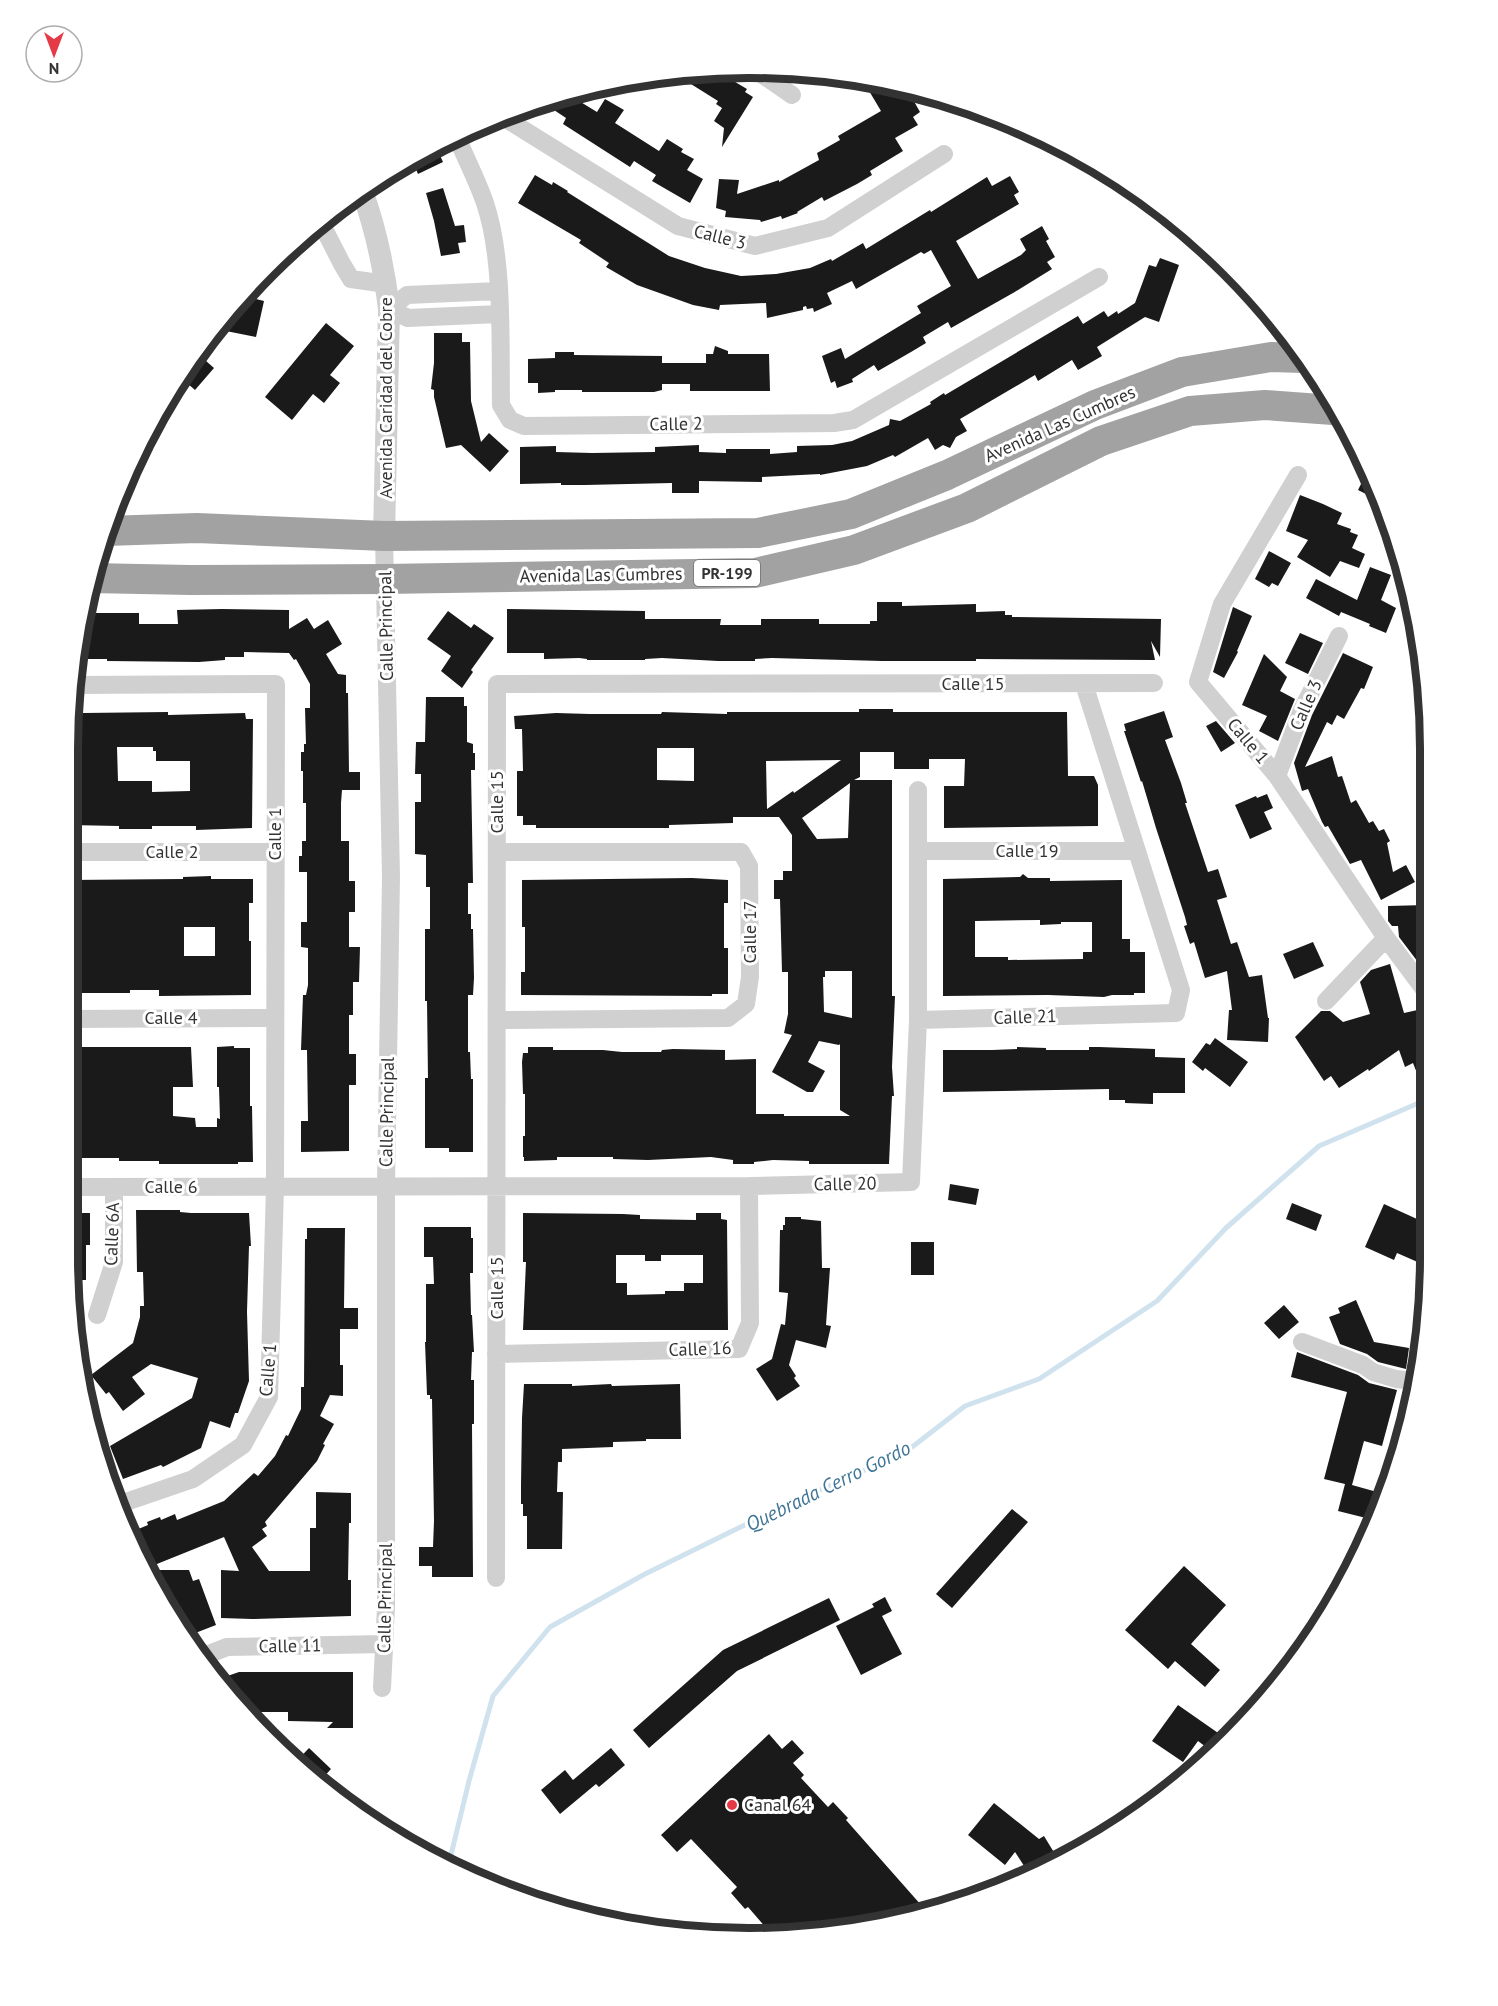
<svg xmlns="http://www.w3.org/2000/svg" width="1498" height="2006" viewBox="0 0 1498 2006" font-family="'PT Sans',sans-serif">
	<rect width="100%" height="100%" fill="#fff"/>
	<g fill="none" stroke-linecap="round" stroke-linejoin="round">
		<path stroke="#cfe2ee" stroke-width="5" d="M442,1865L450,1859L469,1781L493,1696L550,1627L645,1574L767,1514L907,1451L965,1406L1039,1379L1157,1301L1226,1228L1319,1146L1428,1099"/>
	</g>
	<path fill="#1a1a1a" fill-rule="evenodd" d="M705,69L729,70L725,76L747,89L745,92L753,97L722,147L724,128L714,121L722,108L716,104L718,101L675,74Z
		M862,79L907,89L920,112L913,117L918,125L895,138L903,151L870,171L872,175L857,184L824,201L822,197L797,212L798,213L782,219L781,216L761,222L760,220L725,217L726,211L716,208L719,179L739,180L737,194L779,180V182L819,160L817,153L840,140L838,136L881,111Z
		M566,93L597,112L605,99L624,110L615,123L659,151L667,139L683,149L681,152L694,159L687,170L703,179L690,203L652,181L656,175L634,161L630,167L563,124L566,118L542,102Z
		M436,147L443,162L418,174L412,160Z
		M535,175L552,185L553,182L568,191L567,192L669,256L705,268L741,276L776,274L810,268L831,259L832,261L863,243L866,249L930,210L931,212L987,177L992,186L1010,176L1019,192L1014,195L1019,204L956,241L978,279L1021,255L1026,250L1020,239L1042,226L1049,239L1046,241L1055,257L1047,262L1052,269L1013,293L951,328L948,322L923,337L926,343L911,352L878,371L874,365L852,379L853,382L837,388L835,381L831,383L822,356L841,348L845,359L921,313L917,306L951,286L931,250L924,254L921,252L856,289L852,281L827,293L832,304L814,312L813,308L807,309L806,306L803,307V310L767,318L766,303L720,305L719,310L693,305L637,285L606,267L609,263L579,243L581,240L518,203Z
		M443,188L455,226L464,225L466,242L458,243L460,253L441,256L434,221L426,193Z
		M1160,258L1179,265L1159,322L1145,317L1097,347L1102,356L1078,370L1072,360L1038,381L1035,375L960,419L967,431L956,437L950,448L943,445L935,450L928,438L895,457L893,455L867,466L820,475V474L762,477V482L699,481V493H672V483L585,485H561V483L520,484V447L556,446V452L592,453L655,452V447L699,445V452L726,453V449H770V454L797,452V446L832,445L852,441L889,425L890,419L900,421L931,404L930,402L944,393L945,395L1078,316L1083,324L1104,311L1108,317L1117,311L1118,314L1135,303L1149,265L1156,267Z
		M243,296L264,301L256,337L216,329Z
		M326,323L354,346L330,375L340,383L324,403L313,394L292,420L265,397Z
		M434,333H462V342H470L471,401L481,442L489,433L509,451L490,472L461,445L446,448L434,397V390L431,389L434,363Z
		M715,346L728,351V354H769L770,391H690V384H662V390L654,392H582V390H555V392L538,393V383H528V359L555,358V352H574V355L662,356V363H706V354H713Z
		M197,353L214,368L195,390L180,377L186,371L183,369Z
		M1368,470L1379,489L1382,502L1358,490Z
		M1300,495L1323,504L1342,513L1337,524L1351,529L1350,532L1358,535L1352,548L1365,554L1359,568L1340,561L1330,577L1297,557L1308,540L1286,531Z
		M1269,551L1291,563L1278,586L1272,583L1269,587L1255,579Z
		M1370,567L1391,575L1381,600L1396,608L1386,633L1369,626L1370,624L1341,612L1339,616L1306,598L1316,579L1357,600Z
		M877,602H902V606L976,604V612L1005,611V615H1012V617L1161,619L1160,657L1151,641L1155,660L976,659V661H882L772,658L755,659V661H718L662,658L645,659V660H587V659L579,658L544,659V653H507V609L645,611V619H721L720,625H761V619H819V624H870V621H877Z
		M1233,607L1252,616L1237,651L1238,652L1224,678L1213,672Z
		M222,609L289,610V629L307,618L314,629L328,620L342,644L326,654L338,674L346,675V693H348L349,772H360V790H342L341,803V841H349V881H355V912H349V947H360L359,982H353V1015H349V1054H356V1085H349V1151L301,1152V1121H308L307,1050H301L303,995H306L308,985V948L301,947V922H307V872H299V856H302V841H306V803H303V771H301V752H304V744H306L305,708H310V684L296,659L294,660L289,653L244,652V657H225V660L199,662L107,661V659H76L82,624H92V613H139V624H178L177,610Z
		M448,611L471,628L474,624L494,638L471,670L473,672L462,688L441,671L451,656L427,639Z
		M1300,633L1323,643L1308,674L1285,663Z
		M1343,653L1373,667L1364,689L1361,688L1344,719L1337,715L1332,725L1327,722L1305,767L1332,756L1338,777L1342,776L1351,803L1356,800L1369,823L1373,821L1379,831L1384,829L1390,841L1387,843L1393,872L1406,865L1415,882L1381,900L1361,860L1350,864L1328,826L1325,827L1322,822L1308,789L1302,791L1294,763L1312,715Z
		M1264,654L1287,677L1280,691L1295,699L1278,741L1259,731L1267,716L1242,705Z
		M426,697H464V706H467V742L473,744V753H475V770H471L473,883H468V914H471V929H473L474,978L473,995H468V1052H470L471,1079H473V1152H449V1148H425V1078H428L427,1001H425V929H430V887H426V855L415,854V802H421V774H415L416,742H425Z
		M859,709H893V712H1067L1068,776H1094L1098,785V826L944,828V786H964L965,759H929V769H894V752H860V777L854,780H892V996H895L892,1067L894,1096H892L889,1164H809V1161L773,1160L754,1162V1164H733V1160L711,1157L648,1160L613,1159V1157H557V1160L524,1161V1157H523V1136H525V1094H523L522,1062L523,1053H528V1047H553V1050H603L622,1052H661L662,1050L673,1049L725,1050V1060L756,1059V1114H784V1116H850L840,1110V1044L839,1045L819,1041L808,1062L825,1071L813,1092H807L772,1072L792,1035L784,1033L788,1014V972H782L780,899H774V880H783V871H792V835L779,817H733V823L669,825V828H536V825H523V816H517V771H523L522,729H515L514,716L556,713L590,714H661L662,712L727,714V712H859ZM657,748H694V781L657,780ZM841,760L794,793L793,791L767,809L766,761ZM850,783L848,838L817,839L802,818ZM825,971H852V1018L824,1012L823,977H825Z
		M1164,711L1173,737L1165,740L1181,783L1187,803H1185L1208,872L1218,869L1227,897L1217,900L1231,944L1237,942L1249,977L1262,975L1268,1018H1269L1268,1042L1227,1040L1229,1010H1232L1227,971L1205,978L1194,942L1190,944L1184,926L1187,925L1185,917L1156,828L1142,781L1141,782L1124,731H1126L1124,724Z
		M69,712H83V713L168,712V715L245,713L246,719H253L252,828L196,830V826H152V829H119V826L69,825ZM117,747H153V751H156V761H190V791L152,792V781H118Z
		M1216,721L1235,743L1221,752L1206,726Z
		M1267,794L1273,808L1264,812L1272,829L1250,839L1235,805L1256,796L1257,798Z
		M1023,874L1028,878H1050V881L1122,880V939H1130V952H1145V993H1134V995H1112L1104,997L1048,995L943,996V879L1020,877ZM1040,920V925L1061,924V922H1092V952H1083V959L1008,960V957H975V921Z
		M211,876V879H253V903H249V941H251V995L159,996V990H130V993H68V880L183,879V877ZM184,927H215V956H184Z
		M692,878L728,880V903H724V948H728V994H712V996L521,995V972H525V927H522V880Z
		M1426,905L1427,960V974L1399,937L1398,926H1392L1388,921V906Z
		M1313,942L1324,966L1294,979L1283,954Z
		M1390,964L1404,1013L1422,1009L1427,1028L1428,1096H1426L1413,1063L1405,1067L1399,1050L1369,1071L1368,1069L1339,1088L1331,1076L1324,1081L1295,1037L1321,1011H1330L1343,1022L1370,1014L1360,982L1371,970Z
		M1215,1038L1248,1062L1230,1087L1205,1068L1203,1071L1192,1062L1206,1043L1210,1045Z
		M234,1046V1048H250V1106H252L253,1162H238V1164H159V1161H119V1158H68V1123H74V1095H68V1051H70V1047H191L193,1087H173V1116L195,1118L196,1127H217V1118L220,1119L219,1087H217V1047Z
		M1017,1047L1046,1048V1050H1089V1047H1099L1155,1049V1057L1185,1058V1093H1153V1104L1125,1103V1100H1109V1089L943,1092V1050H992L1017,1049Z
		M950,1184L979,1189L976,1205L948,1200Z
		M1292,1203L1322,1215L1316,1231L1286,1219Z
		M1384,1204L1428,1224L1429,1267L1397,1253L1394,1260L1365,1247Z
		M136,1210H180V1212L191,1213H249L251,1246H249L247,1312L249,1381L238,1413H235L230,1428L210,1421L201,1448L163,1467L161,1465L123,1479L110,1446L192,1398L198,1378L151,1364L132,1377L145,1394L123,1411L109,1392L106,1394L91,1375L133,1343L140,1317V1306H144L143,1272H137Z
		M68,1213H90V1245H86V1280H71L68,1257Z
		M523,1213L623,1214L640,1215V1219L696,1220V1213H721V1219L727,1220L728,1330H523L526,1262H523ZM616,1255H645V1261H661V1255H703V1283H684V1291H665V1294L627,1295V1283H616Z
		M785,1217H801V1219L821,1221L822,1268H830L826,1325L831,1326L826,1348L796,1340L789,1365L796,1376L794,1378L800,1386L777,1401L756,1369L772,1359L781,1324L785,1325L788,1293L779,1292L780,1230H783V1225H785Z
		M424,1227H471V1238H473V1273H470L471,1315H472L474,1352H472L471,1380H474V1424H472L473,1577H432V1566H419V1547H433L434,1521L432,1399H430V1395H427L425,1342H426V1284H434L433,1257H424Z
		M307,1228H345L344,1308H358V1329H340V1365H343V1396L330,1395L320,1416L334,1424L323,1444L325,1445L317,1461L265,1522L267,1526L262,1529L267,1536L252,1547L269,1571H310V1528H316V1492L351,1493V1523H349L348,1580H351V1616L252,1619L221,1618V1570L239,1571L224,1537L147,1568L131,1532L148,1525L147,1522L160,1517L161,1520L175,1514L177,1520L224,1501L254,1473L258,1476L275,1456L286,1435L288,1436L301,1409V1387H304L305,1239H307Z
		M911,1242H934V1275H911Z
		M1356,1300L1374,1342L1409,1348L1406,1369L1378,1362L1367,1354L1340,1344L1329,1317L1340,1313L1338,1308Z
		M1284,1305L1299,1322L1279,1339L1264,1323Z
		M1297,1352L1358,1375L1369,1383L1397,1390L1382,1446L1364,1441L1352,1485L1377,1492L1370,1519L1338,1511L1345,1484L1324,1479L1347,1392L1291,1377Z
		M524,1384H572V1386L611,1384L612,1386L680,1384L681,1439H646V1441L613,1442V1447L562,1449V1462H558L557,1492H563L562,1549H527V1516H523V1504H521V1485L522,1418Z
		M1012,1509L1028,1522L952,1608L936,1594Z
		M1184,1566L1226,1605L1191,1644L1220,1670L1205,1687L1175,1661L1168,1669L1125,1630Z
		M147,1570H189L193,1581L199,1579L216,1625L185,1637L159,1598Z
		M885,1597L892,1611L882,1616L902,1654L861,1675L836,1626L874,1607L872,1604Z
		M829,1598L840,1620L737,1671L649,1748L633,1730L723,1650Z
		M239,1672H353V1728H327L333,1722L288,1721V1712H246L216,1680Z
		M1178,1705L1221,1735L1210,1750L1198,1741L1183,1762L1152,1741Z
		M769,1734L782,1749L792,1740L804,1753L793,1763L804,1775L801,1778L828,1807L833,1802L848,1818L846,1820L929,1914L794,1937L773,1936L748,1907L745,1909L731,1893L737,1887L691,1839L677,1852L661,1835Z
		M309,1748L331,1769L319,1782L294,1764Z
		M611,1748L625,1765L599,1787L596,1784L560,1814L541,1790L565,1770L573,1780Z
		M994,1803L1039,1839L1044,1836L1058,1859L1030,1875L1015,1852L1005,1865L968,1835Z"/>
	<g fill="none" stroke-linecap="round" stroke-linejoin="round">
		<path stroke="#d0d0d0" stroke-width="18" d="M757,71L792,95
			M503,117L678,226L755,246L828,228L944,154
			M456,135C465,157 477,180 485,203C504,259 500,344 501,405L510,420L524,426L834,423L853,420L1099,277
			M320,221L342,264L351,279L386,284
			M498,291L407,295L389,309L408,318L499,314
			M1298,475L1222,604L1198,682L1277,776L1386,938L1427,993
			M72,685L276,684L275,1187L269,1397L243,1445L193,1479L120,1504
			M1277,776L1302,710L1339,636
			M918,851H1137
			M69,852H275
			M1326,1001L1386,938
			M68,1019L275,1018
			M497,1020L728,1018L746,1004L750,977L749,866L741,852H497
			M918,1020L1176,1013L1181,990L1084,684
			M68,1187L749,1186L911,1182L918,1020V790
			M97,1315L114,1262V1187
			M1302,1342L1363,1365L1373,1372L1396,1379L1413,1381
			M496,1354L739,1349L750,1323L749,1186
			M496,1578L497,684L1154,683
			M199,1658L227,1647L384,1644
			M382,1688L386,1607V1186L391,877L384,536"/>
		<path stroke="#d0d0d0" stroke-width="22" d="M362,191C376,229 384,268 389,309L384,536"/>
		<path stroke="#a2a2a2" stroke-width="30" d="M106,531L197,528L384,536L758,533L851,514L947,475L1095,405L1182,372L1271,357L1303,358
			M90,578L190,580L384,579L755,573L854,550L967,508L1101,441L1190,411L1265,405L1333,410"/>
	</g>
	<circle fill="#e63946" stroke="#fff" stroke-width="2" cx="732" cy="1805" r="6"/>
	<g text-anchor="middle" stroke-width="6" stroke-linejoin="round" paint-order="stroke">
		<rect fill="#fff" stroke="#707070" stroke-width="1.5" x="694" y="560" width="66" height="26" rx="4.5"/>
		<g font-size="16" font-weight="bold" fill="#333">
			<text x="727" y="579">PR-199</text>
		</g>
		<g font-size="18" fill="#333" stroke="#fff">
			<text transform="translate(720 237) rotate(14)" y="6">Calle 3</text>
			<text transform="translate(386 398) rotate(-90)" y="6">Avenida Caridad del Cobre</text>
			<text transform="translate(676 424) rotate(-1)" y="6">Calle 2</text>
			<text transform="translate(1060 424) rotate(-24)" y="6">Avenida Las Cumbres</text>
			<text transform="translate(601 575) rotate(-1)" y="6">Avenida Las Cumbres</text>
			<text transform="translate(386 626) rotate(-91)" y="6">Calle Principal</text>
			<text x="973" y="690">Calle 15</text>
			<text transform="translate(1306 705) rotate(-66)" y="6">Calle 3</text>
			<text transform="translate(1248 741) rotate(50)" y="6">Calle 1</text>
			<text transform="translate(497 802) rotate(-90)" y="6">Calle 15</text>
			<text transform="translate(275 834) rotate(-90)" y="6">Calle 1</text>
			<text x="1027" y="857">Calle 19</text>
			<text x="172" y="858">Calle 2</text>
			<text transform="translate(750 932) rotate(-90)" y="6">Calle 17</text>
			<text transform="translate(1025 1017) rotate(-2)" y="6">Calle 21</text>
			<text x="171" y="1024">Calle 4</text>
			<text transform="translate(387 1112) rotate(-89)" y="6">Calle Principal</text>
			<text transform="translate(845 1184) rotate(-1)" y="6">Calle 20</text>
			<text x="171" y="1193">Calle 6</text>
			<text transform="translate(112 1234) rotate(-88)" y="6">Calle 6A</text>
			<text transform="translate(497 1288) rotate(-90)" y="6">Calle 15</text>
			<text transform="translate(700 1349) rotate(-2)" y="6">Calle 16</text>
			<text transform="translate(268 1370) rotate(-85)" y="6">Calle 1</text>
			<text transform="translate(385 1598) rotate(-89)" y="6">Calle Principal</text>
			<text transform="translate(290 1646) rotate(-1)" y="6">Calle 11</text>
		</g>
		<g font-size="18" fill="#333" stroke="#fff" text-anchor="start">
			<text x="744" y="1811">Canal 64</text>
		</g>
		<g font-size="20" font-style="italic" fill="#3f7597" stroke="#fff">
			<text transform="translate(828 1486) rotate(-26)" y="7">Quebrada Cerro Gordo</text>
		</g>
	</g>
	<path d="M0 0H1498V2006H0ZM749 78H749A671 671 0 0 1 1420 749V1257A671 671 0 0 1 749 1928H749A671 671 0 0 1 78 1257V749A671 671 0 0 1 749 78Z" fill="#fff" fill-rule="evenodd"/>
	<path fill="none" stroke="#333" stroke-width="8" d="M749 78H749A671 671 0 0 1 1420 749V1257A671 671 0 0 1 749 1928H749A671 671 0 0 1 78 1257V749A671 671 0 0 1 749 78Z"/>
	<g transform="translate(54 54) rotate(180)"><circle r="28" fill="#ffffff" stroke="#adadad" stroke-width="1.5"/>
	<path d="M0-4.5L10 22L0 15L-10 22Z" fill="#e63946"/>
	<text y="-9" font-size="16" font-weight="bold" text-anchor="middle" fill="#333333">N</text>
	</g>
</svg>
